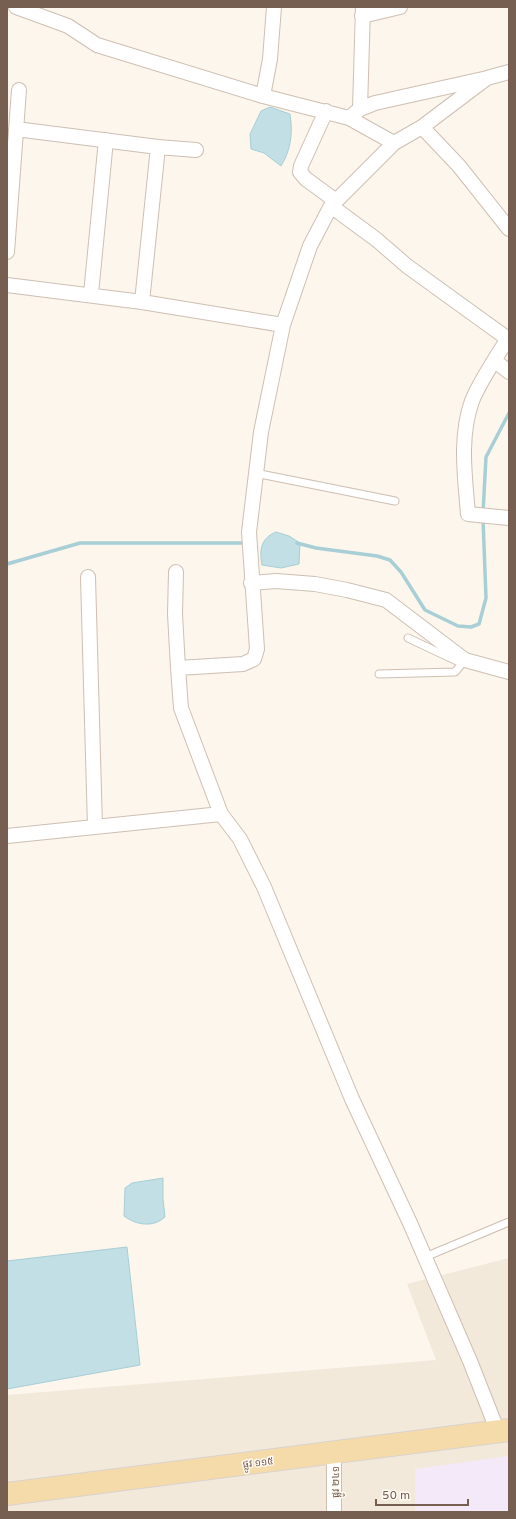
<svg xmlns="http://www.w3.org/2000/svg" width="516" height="1519" viewBox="0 0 516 1519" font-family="Overpass,'Noto Sans Khmer',sans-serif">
	<rect width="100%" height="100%" fill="#fcf6ed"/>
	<path fill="#f3e9db" d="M509,1258V1512H7V1395L436,1360L407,1284Z"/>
	<path fill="#f3e9f9" d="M509,1456V1512H415V1469Z"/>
	<path fill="#c1dfe5" stroke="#a8ced6" d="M270,107L290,114C293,133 291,150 281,166L264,153L251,149L250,134L261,111Z
		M276,532L289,536L300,543L299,564L281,568L262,565C259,550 261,538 276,532Z
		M163,1178V1199L165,1217C153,1228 136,1225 124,1216L125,1188L132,1183Z
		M127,1247L140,1365L7,1389V1261Z"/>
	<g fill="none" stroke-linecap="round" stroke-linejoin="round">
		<path stroke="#a8ced6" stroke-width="3.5" d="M483,513L486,457L509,413
			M297,543L316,548L377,556L390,560L401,572L425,610L458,626L471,627L479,624L486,598L483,519
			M7,564L80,543H247"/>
		<g stroke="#cebfb2" stroke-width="9">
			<path id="service" d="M255,473L395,501
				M408,638L459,662
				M379,674L455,672L465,660
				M425,1257L509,1222"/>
		</g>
		<g stroke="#cebfb2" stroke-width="16">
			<path id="minor" d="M16,7L68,26L97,45L263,96L349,118L394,143
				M362,16L400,7
				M263,96L270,59L274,7
				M360,109L363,7
				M326,111L301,166L300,172L306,179L336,201
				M349,118L360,109L375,103L483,79
				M422,127L459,166L509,229
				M16,129L158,147L142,302
				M158,147L196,150
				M331,206L377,240L407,266L508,339
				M7,252L19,90
				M7,285L142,302L283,325
				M91,294L106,140
				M509,337C498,354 479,383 472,401C459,437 465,477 468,514L509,518
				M495,361L509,372
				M176,572L175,614L178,668
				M88,577L95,827
				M251,583L276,581L315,584L347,590L386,600L465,660L509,672
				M221,814L181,708L178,668L243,664L254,659L257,649L249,532L261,432L283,325L310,246L331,206L394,143L422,127L487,78L509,72
				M7,836L221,814L240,839L264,887L352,1099L410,1223L470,1361L498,1432
				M334,1452V1512"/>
		</g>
		<g stroke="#d9d2ce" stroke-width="24">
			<path id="primary" d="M7,1494L509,1430"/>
		</g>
		<use href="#service" stroke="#fff" stroke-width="7"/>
		<use href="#minor" stroke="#fff" stroke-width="14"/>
		<use href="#primary" stroke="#f5dbaa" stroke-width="22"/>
	</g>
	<g text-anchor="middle" stroke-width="3" stroke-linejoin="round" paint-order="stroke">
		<g font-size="10" fill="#765e50" stroke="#fefaf3">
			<text transform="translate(258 1462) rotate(-7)" y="4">ផ្លូវ ១១៥</text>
			<text transform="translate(335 1482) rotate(-90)" y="4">ផ្លូវ ២៤១</text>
		</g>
	</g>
	<rect width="516" height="1519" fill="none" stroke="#765e50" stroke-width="16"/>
	<path d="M376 1499v6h92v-6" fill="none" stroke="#765e50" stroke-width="2"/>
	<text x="382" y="1499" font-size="12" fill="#765e50" stroke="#fefaf3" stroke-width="3" paint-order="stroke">50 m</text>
</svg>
